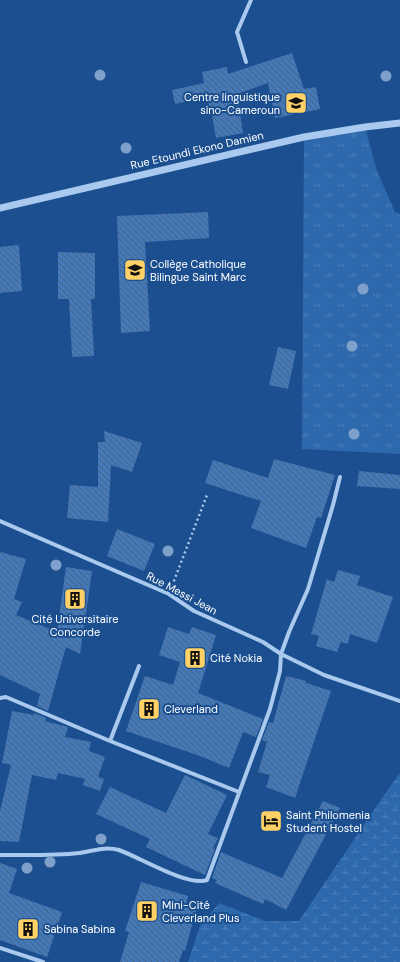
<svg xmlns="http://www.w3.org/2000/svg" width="400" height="962" viewBox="0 0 400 962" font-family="'DM Sans',sans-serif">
	<defs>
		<pattern id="grass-tufts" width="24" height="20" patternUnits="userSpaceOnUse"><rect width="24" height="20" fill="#2e69ad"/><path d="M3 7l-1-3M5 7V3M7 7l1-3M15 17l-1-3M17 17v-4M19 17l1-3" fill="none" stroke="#4d80b9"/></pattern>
		<pattern id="wetland-marsh" width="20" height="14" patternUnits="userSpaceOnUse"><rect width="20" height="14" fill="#2e69ad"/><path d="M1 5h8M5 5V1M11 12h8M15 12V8" fill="none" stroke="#4d80b9"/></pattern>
		<pattern id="building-back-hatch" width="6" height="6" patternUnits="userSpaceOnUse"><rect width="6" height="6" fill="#4478b7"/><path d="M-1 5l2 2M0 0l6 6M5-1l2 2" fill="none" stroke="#486282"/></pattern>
	</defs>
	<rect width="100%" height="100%" fill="#1b4f8f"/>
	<path fill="url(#grass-tufts)" d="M365,127L377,171L395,212L400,214V454L302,449L304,137Z"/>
	<path fill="url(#wetland-marsh)" d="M400,773V962H188L200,926L219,903L265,921H299L384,795Z"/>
	<path fill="url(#building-back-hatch)" d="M292,53L304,89L316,87L320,109L275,118L268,83L237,94L243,133L216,138L211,109L210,110L207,97L175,104L172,90L204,83L202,72L227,67L228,74Z
		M208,212L209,238L145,242L150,331L121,333L117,216Z
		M19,245L22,291L0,293V247Z
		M58,252L95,253V299H91L94,356L72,357L69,299H58Z
		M278,347L296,351L288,389L269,385Z
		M104,431L142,443L132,472L111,465L108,522L67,518L70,485L98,487V442H105Z
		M274,459L335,475L321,518L317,517L306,548L251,528L261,501L205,483L213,460L268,478Z
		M359,471L400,475V489L357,486Z
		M117,529L155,544L144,571L107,556Z
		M0,552L26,559L14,599L22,602L16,615L57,632L66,567L92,571L80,654L66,647L48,711L37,706L40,694L0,675Z
		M338,570L360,576L357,585L393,597L377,643L350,634L348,644L341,642L337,652L316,646L319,636L311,634L327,579L334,582Z
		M168,627L189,634L192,627L216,635L198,693L263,719L256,737L243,732L229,768L200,756L126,731L145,676L173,685L180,662L159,655Z
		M286,676L306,681V683L331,691L295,798L266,787L270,775L258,772L267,742L262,740L269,722L273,723Z
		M12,711L34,715L35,713L46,718L45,721L68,727L65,737L91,742L89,751L105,757L98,777L104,779L100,791L83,785L85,779L58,773L56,780L32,775L19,842L0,841V811L11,765L2,763Z
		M185,775L227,795L208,834L218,838L213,848L215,849L205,875L146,847L150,839L96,814L110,787L166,813Z
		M323,801L340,808L286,910L265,899L263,904L215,883L217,880L212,878L221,852L282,878Z
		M0,863L17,869L9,893L62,912L47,957L0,940Z
		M141,882L188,896L186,904L197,907L185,951L183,950L179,962H120L129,932L125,931Z"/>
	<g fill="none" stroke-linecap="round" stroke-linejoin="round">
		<path stroke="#a9c9ee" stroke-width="2.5" stroke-dasharray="2 3" stroke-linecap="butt" d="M172,586L207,495"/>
		<path stroke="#a9c9ee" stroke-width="4" d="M246,62L237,32L251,0
			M0,521L169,594L194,611L263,642L281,654L324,675L400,701
			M0,698L6,697L110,741L239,792
			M110,741L139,666
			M0,855C26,855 53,856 79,853C93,851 105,846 119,850C139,857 188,887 207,880L270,709L280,671L281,654L289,632L308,589L333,505L340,477
			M0,948L43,962"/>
		<path stroke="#a9c9ee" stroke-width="7" d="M0,208L304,137L365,127L400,123"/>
	</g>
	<g fill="#7ea0ca">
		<circle cx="100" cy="75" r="5.5"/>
		<circle cx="386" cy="76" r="5.5"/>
		<circle cx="126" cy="148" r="5.5"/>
		<circle cx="363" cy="289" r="5.5"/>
		<circle cx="352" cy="346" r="5.5"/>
		<circle cx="354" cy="434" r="5.5"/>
		<circle cx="168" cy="551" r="5.5"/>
		<circle cx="56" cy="565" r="5.5"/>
		<circle cx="101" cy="839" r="5.5"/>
		<circle cx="50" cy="862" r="5.5"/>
		<circle cx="27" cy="868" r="5.5"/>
	</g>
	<defs>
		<g id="school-square" transform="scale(1.15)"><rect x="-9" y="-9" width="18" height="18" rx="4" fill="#ffd166" stroke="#1b4f8f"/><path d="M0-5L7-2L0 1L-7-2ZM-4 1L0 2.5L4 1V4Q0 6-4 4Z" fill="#111"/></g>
		<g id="building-square" transform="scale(1.15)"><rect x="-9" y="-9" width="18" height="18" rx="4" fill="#ffd166" stroke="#1b4f8f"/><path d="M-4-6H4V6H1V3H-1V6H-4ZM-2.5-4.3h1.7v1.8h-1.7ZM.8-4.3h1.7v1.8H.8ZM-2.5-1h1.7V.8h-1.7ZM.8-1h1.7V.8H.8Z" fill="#111"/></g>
		<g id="hotel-square" transform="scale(1.15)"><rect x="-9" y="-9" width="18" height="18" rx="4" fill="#ffd166" stroke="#1b4f8f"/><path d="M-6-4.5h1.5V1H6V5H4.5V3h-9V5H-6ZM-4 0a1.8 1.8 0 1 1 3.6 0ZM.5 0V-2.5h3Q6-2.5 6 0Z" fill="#111"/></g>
	</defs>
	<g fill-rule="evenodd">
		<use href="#school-square" x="296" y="103"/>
		<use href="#school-square" x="135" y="270"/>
		<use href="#building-square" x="75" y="599"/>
		<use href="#building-square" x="195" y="658"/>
		<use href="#building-square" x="149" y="709"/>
		<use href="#hotel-square" x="271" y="821"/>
		<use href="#building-square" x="147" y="911"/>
		<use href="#building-square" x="28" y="929"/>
	</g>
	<g text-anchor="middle" stroke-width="4" stroke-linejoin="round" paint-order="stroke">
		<g font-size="11" fill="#fff" stroke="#1b4f8f" text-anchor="start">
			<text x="280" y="101" text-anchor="end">Centre linguistique<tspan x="280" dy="13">sino-Cameroun</tspan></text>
			<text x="150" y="268">Collège Catholique<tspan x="150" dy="13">Bilingue Saint Marc</tspan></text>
			<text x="75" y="623" text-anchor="middle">Cité Universitaire<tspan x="75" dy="13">Concorde</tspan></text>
			<text x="210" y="662">Cité Nokia</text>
			<text x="164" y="713">Cleverland</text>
			<text x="286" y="819">Saint Philomenia<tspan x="286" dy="13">Student Hostel</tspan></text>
			<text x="162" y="909">Mini-Cité<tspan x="162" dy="13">Cleverland Plus</tspan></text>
			<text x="44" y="933">Sabina Sabina</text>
		</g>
		<g font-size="11" fill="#fff" stroke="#1b4f8f">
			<text transform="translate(197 150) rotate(-13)" y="4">Rue Etoundi Ekono Damien</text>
			<text transform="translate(182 593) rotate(28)" y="4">Rue Messi Jean</text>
		</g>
	</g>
</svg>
